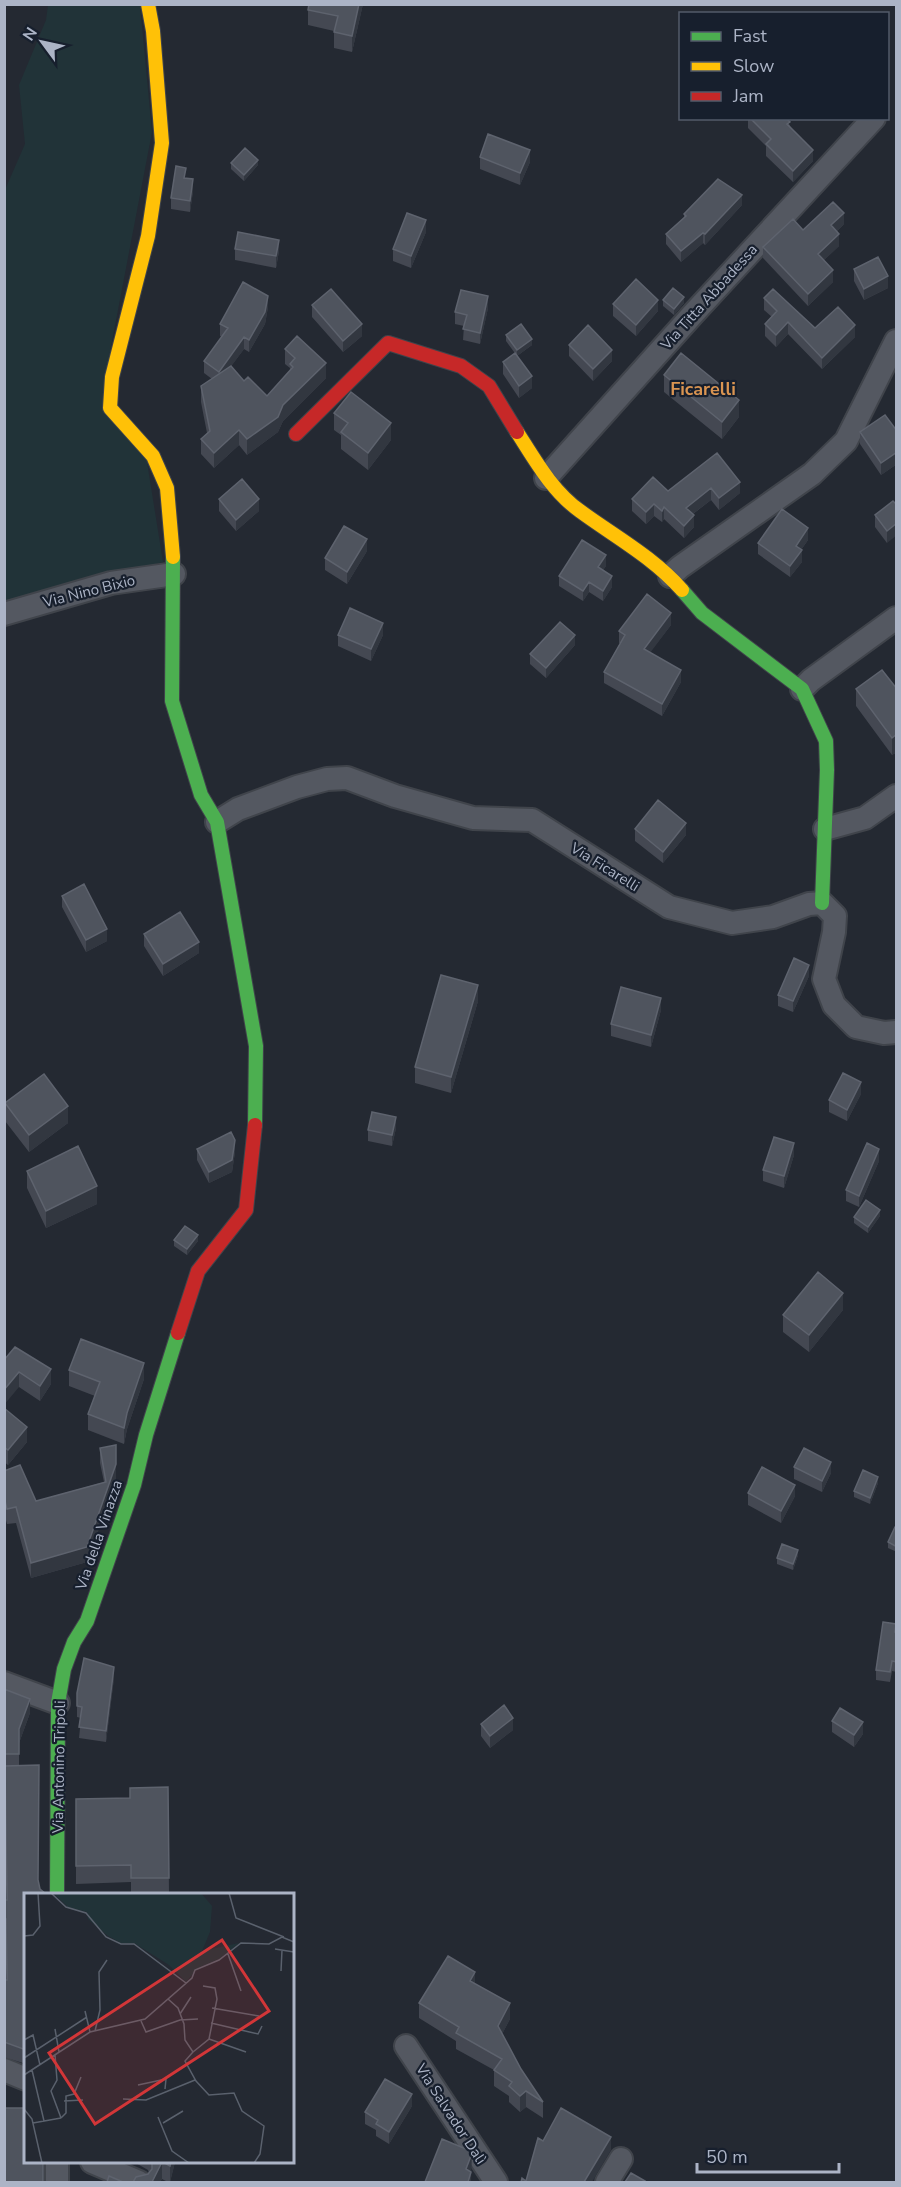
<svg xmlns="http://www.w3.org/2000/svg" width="901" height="2187" viewBox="0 0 901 2187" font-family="'Nunito Sans',sans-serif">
	<rect width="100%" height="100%" fill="#242932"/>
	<path fill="#213338" d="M48,5H140L152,132L105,378L147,462L163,562L5,607L4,192L25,144L19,85L46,20Z"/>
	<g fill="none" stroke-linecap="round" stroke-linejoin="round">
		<g stroke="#40444b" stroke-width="26">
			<path id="street" d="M546,478L693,314L874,118
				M670,576L680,567L812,474L846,441L896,341
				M4,614L111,583L174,574
				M802,689L811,680L896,618
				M217,822L238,809L297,787L327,779L347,778L395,796L473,818L532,820L669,907L732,923L773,917L809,904L822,903L835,916L834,932L824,979L834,1005L856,1027L884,1033L896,1032
				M825,829L865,818L896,796
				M4,1683L58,1703
				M406,2046L496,2182
				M4,2070L26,2079
				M57,2162V2182
				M92,2162L139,2182
				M607,2182L621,2159"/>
		</g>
		<g stroke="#40444b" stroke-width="16">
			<path id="fast" d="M173,557L172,701L201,795L217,822L256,1046L255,1125
				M682,590L702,613L802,689L826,741L827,770L822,903
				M57,1894L58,1703L64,1669L74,1642L87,1621L134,1485L146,1435L178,1333"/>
		</g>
		<g stroke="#40444b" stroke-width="16">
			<path id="slow" d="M148,4L153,31L162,143L148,236L112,377L110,408L153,456L167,488L173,557
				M517,432C535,460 552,491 580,511C614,536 653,557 682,590"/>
		</g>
		<g stroke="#40444b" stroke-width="16">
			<path id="jam" d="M296,434L388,343L461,366L489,386L517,432
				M178,1333L198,1271L246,1210L255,1125"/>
		</g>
		<use href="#street" stroke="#545861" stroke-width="22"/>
		<use href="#fast" stroke="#4caf50" stroke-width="14"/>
		<use href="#slow" stroke="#ffc107" stroke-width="14"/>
		<use href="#jam" stroke="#c62828" stroke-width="14"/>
	</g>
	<path fill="#444852" d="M363,4L352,52L334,48V31L308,25V10Z
		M748,118H786L790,126L813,161L793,182L766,156V146L748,128Z
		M480,157L530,162L520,185L480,169Z
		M231,163L258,165L244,181L231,169Z
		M186,178L193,191L190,212L171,209V198Z
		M742,205L705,245L703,243L681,262L666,244V234L684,218V214Z
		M844,224L837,231L839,246L824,260L833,282L808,306L763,258V247L803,230Z
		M426,232L411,268L393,261V249Z
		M235,249L279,251L276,268L235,260Z
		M854,269L888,288L864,300L854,281Z
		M764,298L815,328L855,337L822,369L788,334L776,347L765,336V324L772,317L764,310Z
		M663,300L684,303L674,315L663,306Z
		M613,304L658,311L636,336L613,316Z
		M312,305L362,336L343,352L312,317Z
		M268,307L265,324L249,352L244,349L231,366L244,381L267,396L290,371V368L285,364V349L326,378L283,421L278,432L247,455L239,445L214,468L201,454V439L207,433L201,402V386L212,379L204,373V361L222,337L220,336V324Z
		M488,308L480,344L463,340L464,326L455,324V312Z
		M506,335L532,345L517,356L506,341Z
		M569,345L612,361L593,381L569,356Z
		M503,362L532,388L519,398L503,374Z
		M664,375L739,417L722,439L664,392Z
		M334,413L391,440L368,470L341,449V435L334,430Z
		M897,431V464L881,475L860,444V432Z
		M717,453L740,493L719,510L711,500L693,514L694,527L684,538L664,519L662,522L654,516L646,524L632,511V499L668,491Z
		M219,499L259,511L236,531L219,511Z
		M897,505L887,543L875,527V515Z
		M808,540L801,550L802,562L790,577L758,554V543Z
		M367,551L347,584L325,570V558Z
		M606,566L603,570L612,587L603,601L589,592L583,601L559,586V576Z
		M671,625L650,652L681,682L662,716L604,683V672L620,643H619V631Z
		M338,635H383L371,661L338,646Z
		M575,645L546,678L530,664V654Z
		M856,689H897V752L892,755L856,706Z
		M635,829L686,835L663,863L635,841Z
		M62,896L107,941L86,952L62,907Z
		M144,934L199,953L163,976L144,946Z
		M809,976L793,1012L778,1006V995Z
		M478,1001L451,1093L415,1083V1067Z
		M661,1010L651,1047L611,1036V1024Z
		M861,1094L847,1121L829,1112V1100Z
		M5,1103L68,1123L29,1152L5,1121Z
		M396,1128L392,1146L368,1141V1130Z
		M197,1149L235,1152L232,1172L209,1183L197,1160Z
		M794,1155L784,1188L763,1181V1170Z
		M879,1161L859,1207L846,1201V1190Z
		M27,1171L97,1204L46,1228L27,1188Z
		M880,1216L868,1233L854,1223V1217Z
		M174,1240L198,1241L187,1255L174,1246Z
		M843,1310L809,1352L783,1332V1315Z
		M4,1360L51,1384L40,1401L19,1387Z
		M69,1370L144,1379L127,1429L124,1444L88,1430V1414L95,1396L69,1386Z
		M4,1408L27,1442L8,1465L4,1462Z
		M100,1448L116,1480L87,1562L31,1578L16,1523L7,1524L4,1513V1471L36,1501L104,1482L100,1463Z
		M794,1467L831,1473L822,1492L794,1479Z
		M878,1483L870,1504L854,1497V1491Z
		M748,1493L795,1496L781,1523L748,1505Z
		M897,1527V1552L888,1548V1542Z
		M798,1555L793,1570L777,1564V1558Z
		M896,1624L897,1672L892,1671L890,1682L876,1680V1670Z
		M114,1678L106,1742L79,1738L81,1718L77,1717V1693Z
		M4,1689L30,1713L19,1743V1765L26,1894V2064L4,2057V1980H7L6,1933H4V1900H7L5,1768H4Z
		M832,1721L863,1734L854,1747L832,1732Z
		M481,1724L513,1730L490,1748L481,1736Z
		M168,1787L169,1894H131V1882L76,1884V1799L130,1798Z
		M475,1984L510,2019L502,2034L521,2069L543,2102V2118L526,2107L520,2112L509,2102V2096L494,2086V2070L456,2049V2041L419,2018V2003Z
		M412,2106L389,2144L376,2136V2130L365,2124V2112Z
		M134,2162H175L170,2182H168L162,2179L160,2182H133L148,2174L149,2173L148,2170Z"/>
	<path fill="#323740" d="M359,4H363L352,52V36Z
		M530,150V162L520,185V173Z
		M813,150V161L793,182V171Z
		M258,160V165L244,181V175Z
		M193,179V191L190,212V201Z
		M742,195V205L705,245V234Z
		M844,213V224L831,237V225Z
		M426,220V232L411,268V256Z
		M703,233V243L681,262V251Z
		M839,234V246L818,266V254Z
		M279,240V251L276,268V256Z
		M833,270V282L808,306V294Z
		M888,276V288L864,300V289Z
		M268,296V307L265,324L249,352V340Z
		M488,296V308L480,344V333Z
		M684,297V303L674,315V309Z
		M658,300V311L636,336V325Z
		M788,322V334L776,347V335Z
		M362,324V336L343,352V341Z
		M855,325V337L822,369V358Z
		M244,337V349L219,383V372Z
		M532,339V345L517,356V350Z
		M612,350V361L593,381V369Z
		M326,363V378L283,421L278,432L247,455V439Z
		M532,376V388L519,398V386Z
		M739,400V417L722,439V422Z
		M391,423V440L368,470V453Z
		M239,430V445L214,468V453Z
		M897,452V464L881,475V463Z
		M740,482V493L719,510V498Z
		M711,488V500L686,519V508Z
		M259,499V511L236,531V520Z
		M654,504V516L646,524V512Z
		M664,507V519L662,522V511Z
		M694,515V527L684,538V526Z
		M897,523V535L887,543V531Z
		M808,528V540L796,557V546Z
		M367,539V551L347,584V572Z
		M802,550V562L790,577V566Z
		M606,555V566L598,577V567Z
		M612,576V587L603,601V591Z
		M589,582V592L583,601V591Z
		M671,613V625L644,661V649Z
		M383,623V635L371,661V649Z
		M575,635V645L546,678V668Z
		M681,670V682L662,716V704Z
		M897,734V752L892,755V738Z
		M686,823V835L663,863V852Z
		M107,929V941L86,952V940Z
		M199,942V953L163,976V964Z
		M809,965V976L793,1012V1001Z
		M478,985V1001L451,1093V1077Z
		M661,998V1010L651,1047V1035Z
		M861,1082V1094L847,1121V1110Z
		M68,1106V1123L29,1152V1135Z
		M396,1117V1128L392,1146V1135Z
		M235,1140V1152L232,1172L209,1183V1172Z
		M794,1143V1155L784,1188V1176Z
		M879,1149V1161L859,1207V1196Z
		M97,1186V1204L46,1228V1211Z
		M880,1210V1216L868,1233V1227Z
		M198,1235V1241L187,1255V1249Z
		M843,1293V1310L809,1352V1335Z
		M144,1363V1379L127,1429L124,1444V1428L127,1413Z
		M51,1369V1384L40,1401V1386Z
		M19,1372V1387L4,1405V1390Z
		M27,1427V1442L8,1465V1450Z
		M116,1445V1480L87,1562L31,1578V1563L87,1547Z
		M831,1462V1473L822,1492V1481Z
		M878,1477V1483L870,1504V1498Z
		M795,1485V1496L781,1523V1511Z
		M798,1550V1555L793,1570V1564Z
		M114,1667V1678L106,1742V1731Z
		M30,1699V1713L19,1743V1768V1729Z
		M513,1718V1730L490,1748V1736Z
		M863,1722V1734L854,1747V1735Z
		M475,1972V1988L470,1981Z
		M510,2003V2019L498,2042V2026Z
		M526,2091V2107L520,2112V2096Z
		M412,2094V2106L389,2144V2132Z
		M611,2137V2150L592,2182H584Z
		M472,2153L471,2182H468L466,2169Z
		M162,2162V2179L160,2182H152Z
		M171,2162H175L170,2182V2166Z"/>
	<path fill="#4f545e" stroke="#5e636e" stroke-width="1.5" d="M309,4H359L352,36L334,32L338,16L308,10Z
		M750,118H786L790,122L787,124L813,150L793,171L766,144L771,139Z
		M488,134L530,150L520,173L480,157Z
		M245,148L258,160L244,175L231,163Z
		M176,166L186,168L184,178L193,179L190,201L171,198Z
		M718,179L742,195L705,234L703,233L681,251L666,234L686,216L684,214Z
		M833,202L844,213L831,225L839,234L818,254L833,270L808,294L763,247L793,219L803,230Z
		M407,213L426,220L411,256L393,249Z
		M238,232L279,240L276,256L235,249Z
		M878,257L888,276L864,289L854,269Z
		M636,279L658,300L636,325L613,304Z
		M243,282L268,296L265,312L249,340L244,337L219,372L204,361L228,328L220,324Z
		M673,288L684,297L674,309L663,300Z
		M331,289L362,324L343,341L312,305Z
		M773,289L815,328L838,307L855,325L822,358L788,322L776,335L765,324L777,311L764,298Z
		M461,290L488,296L480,333L463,329L467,315L455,312Z
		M521,324L532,339L517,350L506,335Z
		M588,325L612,350L593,369L569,345Z
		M297,336L326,363L283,405L278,417L247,439L239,430L214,453L201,439L210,431L201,386L231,366L244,381L248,377L267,396L293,367L290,364L295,358L285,349Z
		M515,353L532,376L519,386L503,362Z
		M681,353L739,400L722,422L664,375Z
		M351,392L391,423L368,453L341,432L348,423L334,413Z
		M885,415L897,431V452L881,463L860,432Z
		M717,453L740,482L719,498L711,488L686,508L694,515L684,526L664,507L662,511L654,504L646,512L632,499L653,477L668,491Z
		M242,479L259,499L236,520L219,499Z
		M893,501L897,505V523L887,531L875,515Z
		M782,509L808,528L796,546L802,550L790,566L758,543Z
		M344,526L367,539L347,572L325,558Z
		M582,540L606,555L598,567L612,576L603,591L589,582L583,591L559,576Z
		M647,594L671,613L644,649L681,670L662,704L604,672L625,635L619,631Z
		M350,608L383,623L371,649L338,635Z
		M560,622L575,635L546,668L530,654Z
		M882,670L897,689V734L892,738L856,689Z
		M658,800L686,823L663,852L635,829Z
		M84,884L107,929L86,940L62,896Z
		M180,912L199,942L163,964L144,934Z
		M794,958L809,965L793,1001L778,995Z
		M441,975L478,985L451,1077L415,1067Z
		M621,987L661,998L651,1035L611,1024Z
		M843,1073L861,1082L847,1110L829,1100Z
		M44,1074L68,1106L29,1135L5,1103Z
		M372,1112L396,1117L392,1135L368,1130Z
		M231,1132L235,1140L232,1160L209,1172L197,1149Z
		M774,1137L794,1143L784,1176L763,1170Z
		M867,1143L879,1149L859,1196L846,1190Z
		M78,1146L97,1186L46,1211L27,1171Z
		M866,1200L880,1210L868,1227L854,1217Z
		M185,1226L198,1235L187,1249L174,1240Z
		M818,1272L843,1293L809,1335L783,1315Z
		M81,1339L144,1363L127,1413L124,1428L88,1414L100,1382L69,1370Z
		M15,1347L51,1369L40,1386L19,1372L4,1390V1360Z
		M4,1408L27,1427L8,1450L4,1447Z
		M116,1445V1464L87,1547L31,1563L16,1507L7,1509L4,1497V1471L20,1465L36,1501L106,1482L100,1448Z
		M804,1448L831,1462L822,1481L794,1467Z
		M762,1467L795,1485L781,1511L748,1493Z
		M863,1470L878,1477L870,1498L854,1491Z
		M895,1527H897V1547L888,1542Z
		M782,1544L798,1550L793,1564L777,1558Z
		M883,1622L896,1624L895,1632H897V1662L892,1661L890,1672L876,1670Z
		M84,1658L114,1667L106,1731L79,1727L82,1707L77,1706V1693Z
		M4,1689L30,1699L19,1729V1754H4Z
		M504,1705L513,1718L490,1736L481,1724Z
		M840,1708L863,1722L854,1735L832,1721Z
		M39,1765L38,1880L40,1889L46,1894H26V2050L4,2042V1980H7L6,1919H4V1900H7L5,1766Z
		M168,1787L169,1878H131V1865L76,1866V1799L130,1798V1788Z
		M448,1956L475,1972L470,1981L510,2003L498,2026L521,2069L543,2102L526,2091L520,2096L509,2086L512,2082L494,2070L502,2059L456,2033L459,2027L419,2003Z
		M385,2079L412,2094L389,2132L376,2124L378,2120L365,2112Z
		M4,2108H26V2162H43V2182H4Z
		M561,2108L611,2137L584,2182H521L522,2178L526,2181L538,2138L543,2141Z
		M442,2139L471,2151L472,2153L466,2169L471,2172L468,2182H425Z
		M152,2162H162L152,2182H133L136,2177L148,2174L152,2169Z
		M163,2162H171L170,2166Z
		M631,2173L645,2181L644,2182H625Z
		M109,2176L123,2182H107Z"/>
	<g text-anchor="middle" stroke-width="4.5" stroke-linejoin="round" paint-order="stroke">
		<g font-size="15" fill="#acb4c6" stroke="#171f2d">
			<text transform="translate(709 297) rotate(-48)" y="5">Via Titta Abbadessa</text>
			<text transform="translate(89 591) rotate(-14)" y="5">Via Nino Bixio</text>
			<text transform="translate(605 867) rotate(32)" y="5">Via Ficarelli</text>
			<text transform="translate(99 1535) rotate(-71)" y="5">Via della Vinazza</text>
			<text transform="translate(59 1767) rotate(-89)" y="5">Via Antonino Tripoli</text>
			<text transform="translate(451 2114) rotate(57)" y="5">Via Salvador Dalì</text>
		</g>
		<g font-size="18" font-weight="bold" fill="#da9552" stroke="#171f2d">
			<text x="703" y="395">Ficarelli</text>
		</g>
	</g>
	<g transform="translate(24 1893)">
		<rect width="270" height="270" fill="#242932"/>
		<path d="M29,0H177L188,13L186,39L178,58L215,50L195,66L174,75L162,89L145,72L110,50H97L84,43L64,26L63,19L44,14Z" fill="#213338"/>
		<path fill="none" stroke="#5a616d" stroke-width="1.5" d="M27,0L42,14L62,20L82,44L97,51H110L162,90M205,0L212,25L260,44M0,43L9,42L16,33L14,0M251,56L270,59M204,61L217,98M257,78L258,57M144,106L154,115L160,131L161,147L169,159L161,168L172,188L185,202L210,200L218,218L240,233L236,261L230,270M188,115L235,123M61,118L66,139M156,121L167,104M117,128L122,139L156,127L174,126M187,130L234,141L238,133M31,136L35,159M71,138L76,117L75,79L83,67M185,146L222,159M0,147L9,142L16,172M169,159L185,146L193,106L191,95L179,93M31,162L33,187L27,198L37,225M0,165L63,124M8,177L20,228M0,182L66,139L121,126L168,85L171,77L195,67L217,50L245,51L258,44L270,49M114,192L142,186L141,196M99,206L122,207L171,187M40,208L59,207M0,216L8,226L18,270M134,224L148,258L165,270M37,225L42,220V203L50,201L57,184M9,230L37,225M139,230L159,218"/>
		<path fill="#d23638" fill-opacity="0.15" stroke="#d23638" stroke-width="3" d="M198,47L245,118L71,231L25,160Z"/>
		<rect width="270" height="270" fill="none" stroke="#acb4c6" stroke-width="3"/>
	</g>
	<rect width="901" height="2187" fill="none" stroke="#acb4c6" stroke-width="12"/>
	<rect x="679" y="12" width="210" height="108" fill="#171f2d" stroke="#535b6a" stroke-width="1.5"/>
	<rect x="691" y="32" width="30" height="9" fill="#4caf50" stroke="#535b6a" stroke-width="1.5"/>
	<text x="733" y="42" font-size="18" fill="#acb4c6">Fast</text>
	<rect x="691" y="62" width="30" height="9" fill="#ffc107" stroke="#535b6a" stroke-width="1.5"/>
	<text x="733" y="72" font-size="18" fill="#acb4c6">Slow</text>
	<rect x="691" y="92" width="30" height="9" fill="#c62828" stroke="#535b6a" stroke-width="1.5"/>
	<text x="733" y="102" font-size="18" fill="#acb4c6">Jam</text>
	<g transform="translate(42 42) rotate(303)" stroke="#171f2d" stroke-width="4.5" paint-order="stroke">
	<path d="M0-4.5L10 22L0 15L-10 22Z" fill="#acb4c6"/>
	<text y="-9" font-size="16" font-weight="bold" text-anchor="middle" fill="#acb4c6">N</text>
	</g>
	<path d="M697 2163v9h142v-9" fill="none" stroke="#acb4c6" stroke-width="3"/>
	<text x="706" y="2163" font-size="18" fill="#acb4c6" stroke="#171f2d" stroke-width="4.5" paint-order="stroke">50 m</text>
</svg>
